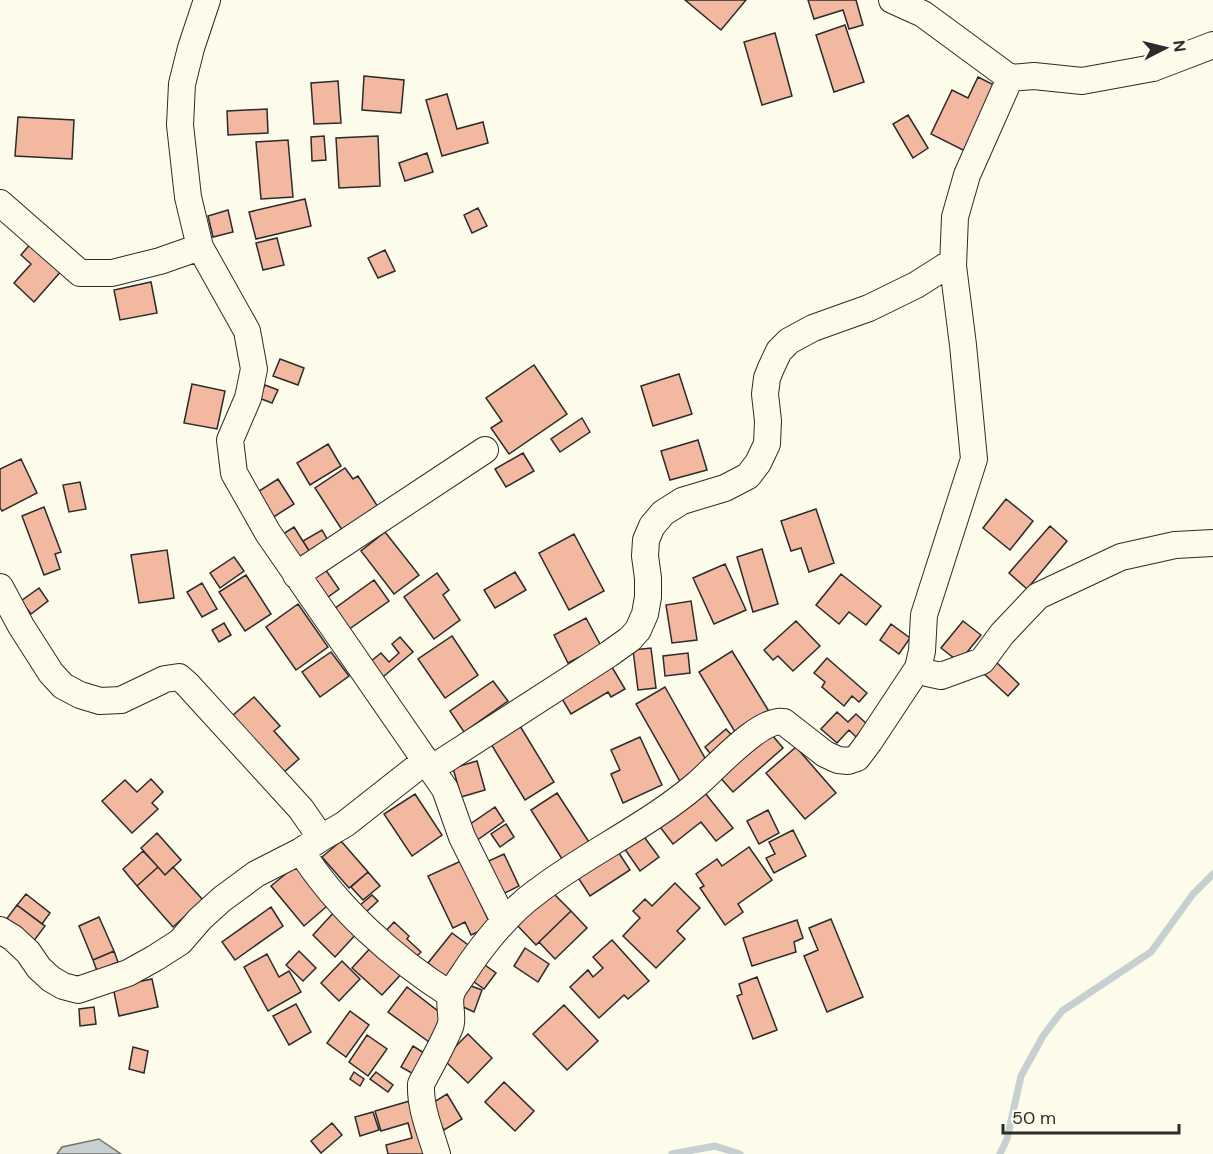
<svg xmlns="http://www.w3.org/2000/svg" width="1213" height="1154" viewBox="0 0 1213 1154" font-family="'DM Sans',sans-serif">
	<rect width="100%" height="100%" fill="#fdfbea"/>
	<path fill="#c7d0d0" stroke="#74746e" stroke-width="1.5" d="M99,1139L121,1154H57L62,1147Z"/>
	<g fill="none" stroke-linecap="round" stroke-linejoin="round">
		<path stroke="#c7d0d0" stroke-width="7" d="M672,1154L715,1146L740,1154
			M1000,1154L1007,1139L1021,1076L1043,1036L1062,1011L1151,952L1193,894L1213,874"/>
	</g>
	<path fill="#f2b8a0" stroke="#2b2b2b" stroke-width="1.5" d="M685,0H746L721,30Z
		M808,0H856L863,25L849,29L843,10L814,19Z
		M845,25L864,82L834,92L816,35Z
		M775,33L792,96L762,105L744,42Z
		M364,76L404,80L401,113L362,110Z
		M978,77L996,86L965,151L931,134L952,90L968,98Z
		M338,81L341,123L314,124L311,83Z
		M447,94L457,129L483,122L488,143L442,156L426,100Z
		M267,109L268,133L228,135L227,111Z
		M908,115L928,148L913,158L893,124Z
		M18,117L74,120L72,159L15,156Z
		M324,136L326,160L312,161L311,137Z
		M378,136L380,186L339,188L336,138Z
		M288,140L293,197L261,199L256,142Z
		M427,153L433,172L405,181L399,163Z
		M305,199L311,226L256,239L249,212Z
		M478,208L487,226L472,233L464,215Z
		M228,210L233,232L213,237L208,216Z
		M277,238L284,265L263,270L256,243Z
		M32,242L63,269L34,302L14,283L31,264L21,255Z
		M385,250L395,271L378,278L368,258Z
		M151,282L157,313L120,320L114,290Z
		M280,359L304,368L298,385L273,376Z
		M534,365L567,414L509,454L491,428L502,421L486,398Z
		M679,374L692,414L653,426L641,386Z
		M192,384L225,391L217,429L184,423Z
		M265,385L278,390L272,403L259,398Z
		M582,418L590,432L560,452L551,439Z
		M698,440L707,470L670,480L661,451Z
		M328,444L341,466L310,485L297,463Z
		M523,453L534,471L506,487L495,469Z
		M21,459L37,493L2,511L0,508V469Z
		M345,468L353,479L358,476L380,510L344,533L315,488Z
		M278,479L294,504L272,518L256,493Z
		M80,482L86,509L69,512L63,485Z
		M1006,499L1033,521L1010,550L983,528Z
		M44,507L61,552L55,554L60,569L44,575L22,516Z
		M816,509L834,563L809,572L801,548L791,551L781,521Z
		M1050,526L1067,541L1027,589L1009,573Z
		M294,527L313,557L301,564L283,534Z
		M322,530L331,546L313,557L303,541Z
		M385,532L419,575L394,594L361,551Z
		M574,534L604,591L569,610L539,553Z
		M762,549L778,604L753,612L737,557Z
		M167,550L174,598L139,603L131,555Z
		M234,557L244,571L220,588L210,573Z
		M725,564L746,610L714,624L693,578Z
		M323,566L339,589L324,600L308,576Z
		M515,572L526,590L495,608L484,590Z
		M437,573L449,590L443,595L460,620L434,639L404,597Z
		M841,574L881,606L866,625L849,612L839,624L816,605Z
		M246,575L271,614L245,631L219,592Z
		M374,580L389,601L348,630L334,609Z
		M202,583L217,609L202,617L187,592Z
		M39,588L48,601L31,614L21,601Z
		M691,601L697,640L672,643L666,605Z
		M298,604L328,647L296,670L266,627Z
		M586,618L601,646L568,663L554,635Z
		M796,621L820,646L793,671L778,656L773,660L764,650Z
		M963,621L981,635L959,662L941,648Z
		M224,623L231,635L219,642L212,630Z
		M891,624L910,638L899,654L880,640Z
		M452,636L478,675L445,698L418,659Z
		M400,637L413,652L378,681L365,666L381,653L389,662L399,653L392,644Z
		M651,648L656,688L638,690L633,650Z
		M732,651L773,718L744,725L735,732L699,672Z
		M331,652L349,676L320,697L302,672Z
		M688,653L690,673L665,676L663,656Z
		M827,658L867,693L859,702L852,696L844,706L822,687L825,682L814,673Z
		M995,661L1019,684L1008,696L983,673Z
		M609,662L625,689L611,697L608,692L571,714L558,692Z
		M493,681L508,701L464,732L450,711Z
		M665,687L710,767L681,783L636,704Z
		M254,697L280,726L274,731L299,759L283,773L233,715Z
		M837,712L848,722L856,714L867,724L856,737L849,730L837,743L821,729Z
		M520,726L554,782L525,800L491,744Z
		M726,729L735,739L713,757L705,747Z
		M767,729L783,748L733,792L717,774Z
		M640,737L662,785L623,803L611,774L620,770L611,750Z
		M796,747L836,793L805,819L766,773Z
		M477,761L485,790L461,797L453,768Z
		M151,779L163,792L152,803L158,809L132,833L102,801L125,780L137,792Z
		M557,793L589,842L562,859L531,810Z
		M705,793L733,828L716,841L701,822L673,844L660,827Z
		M415,794L442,835L412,856L384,814Z
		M495,807L504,821L476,841L466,827Z
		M768,810L779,833L759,844L747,821Z
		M506,824L514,837L500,847L491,834Z
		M793,830L806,856L774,873L766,858L775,854L769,842Z
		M157,833L181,860L165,875L141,848Z
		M642,834L659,857L640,871L624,848Z
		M341,841L368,872L349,888L322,857Z
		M749,847L772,880L738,904L743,912L725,925L700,888L704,886L696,874L717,859L722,866Z
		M617,850L630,870L590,896L577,876Z
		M143,851L158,867L137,886L123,869Z
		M504,854L519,886L497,897L482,864Z
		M461,861L491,926L471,935L465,922L453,928L428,876Z
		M300,862L333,901L304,926L271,886Z
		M158,867L165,875L173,867L203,900L173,927L137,886Z
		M368,872L380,886L363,900L351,887Z
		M675,883L700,908L677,931L685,939L656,968L623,936L640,918L633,911L645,899L652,906Z
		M549,889L571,911L536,945L515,923Z
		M26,894L50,913L42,924L17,905Z
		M372,895L378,901L365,913L359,906Z
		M17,905L45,926L33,942L5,921Z
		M271,907L283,926L235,960L222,942Z
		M336,910L359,931L335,957L313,935Z
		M571,911L587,928L555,959L539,942Z
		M99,917L114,951L93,960L79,926Z
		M831,919L863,997L827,1012L804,956L818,950L809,928Z
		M797,920L803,938L794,942L796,952L752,966L743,938Z
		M394,922L409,936L407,939L421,952L412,961L383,934Z
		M452,933L475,950L450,981L428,963Z
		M612,940L649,981L628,999L624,995L599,1018L570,987L588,970L593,977L603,968L593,957Z
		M374,944L404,971L382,995L352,968Z
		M525,948L549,964L538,982L514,966Z
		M114,951L118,962L97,971L93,960Z
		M299,951L316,968L303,981L286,965Z
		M267,954L279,977L289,971L301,992L268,1011L244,967Z
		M342,961L360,979L339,1001L321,983Z
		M482,963L496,973L484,989L470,979Z
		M757,977L777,1030L753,1039L737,996L742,994L739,984Z
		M152,979L158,1007L119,1016L113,987Z
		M466,984L482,990L474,1012L459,1005Z
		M407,987L447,1018L429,1042L388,1012Z
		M296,1004L311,1032L289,1045L273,1016Z
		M564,1005L598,1041L567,1070L533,1034Z
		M94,1007L96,1024L80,1026L79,1009Z
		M350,1011L369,1025L346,1057L327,1043Z
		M468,1034L492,1058L468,1083L443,1059Z
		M367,1035L387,1049L368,1076L349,1062Z
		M413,1046L429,1056L417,1076L401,1067Z
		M133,1047L148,1051L144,1073L129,1069Z
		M354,1072L364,1079L360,1086L350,1079Z
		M376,1072L393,1085L388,1092L370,1079Z
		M504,1082L534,1111L515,1131L485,1102Z
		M447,1094L462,1119L444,1130L429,1105Z
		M413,1100L429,1154H388L386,1145L412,1138L408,1123L381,1131L375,1111Z
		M373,1112L379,1130L360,1136L355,1117Z
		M332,1123L342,1135L321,1153L311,1141Z"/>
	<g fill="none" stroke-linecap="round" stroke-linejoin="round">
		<g stroke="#2b2b2b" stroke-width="28">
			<path id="minor" d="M207,0L191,48L182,84L180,125L188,197L200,247L247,331L254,369L248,398L230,440L234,473L268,533L445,789L462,837L504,921
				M892,0L923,14L1010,78L1034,76L1082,81L1153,68L1213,45
				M0,203L80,273H112L160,261L200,247
				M296,575L485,450
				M0,587L21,626L51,673L63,686L80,695L100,701L121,700L165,679L179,677L187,684L301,809L321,838L345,824L425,761
				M918,668L927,673L941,676L982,661L1002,634L1038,596L1121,557L1175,545L1213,543
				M431,769L609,654L630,639L638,630L645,614L648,597V578L645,556L646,540L652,526L663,513L682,501L725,488L748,476L758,463L767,444L768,421L765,394L767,378L771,368L779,351L789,341L813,328L869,308L916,285L946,266H953
				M301,851C337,908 394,959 451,995
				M0,930L13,938L28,952L39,968L51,979L63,986L78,990L128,973L155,958L180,942L200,919L222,899L256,874L301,851L321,838
				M437,1154C430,1131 420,1108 421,1084C431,1065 442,1046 450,1027C454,1017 448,1005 451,995C452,989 466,971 470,964C489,937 511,910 538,891C589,852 648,826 697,784C715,769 760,717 784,722L825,754L838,760L848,761L857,758L869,742L918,668L922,651L924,615L974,459L963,345L953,266L955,217L967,175L1010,78"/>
		</g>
		<use href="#minor" stroke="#fdfbea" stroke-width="26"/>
	</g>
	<g transform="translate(1165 48) rotate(83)" stroke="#fdfbea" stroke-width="4.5" paint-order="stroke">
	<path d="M0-4.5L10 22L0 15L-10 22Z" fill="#2b2b2b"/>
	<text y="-9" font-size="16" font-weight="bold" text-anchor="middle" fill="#2b2b2b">N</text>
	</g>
	<path d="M1003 1124v9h176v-9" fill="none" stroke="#2b2b2b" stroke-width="3"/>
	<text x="1012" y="1124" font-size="18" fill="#2b2b2b" stroke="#fdfbea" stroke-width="4.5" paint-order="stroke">50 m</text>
</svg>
